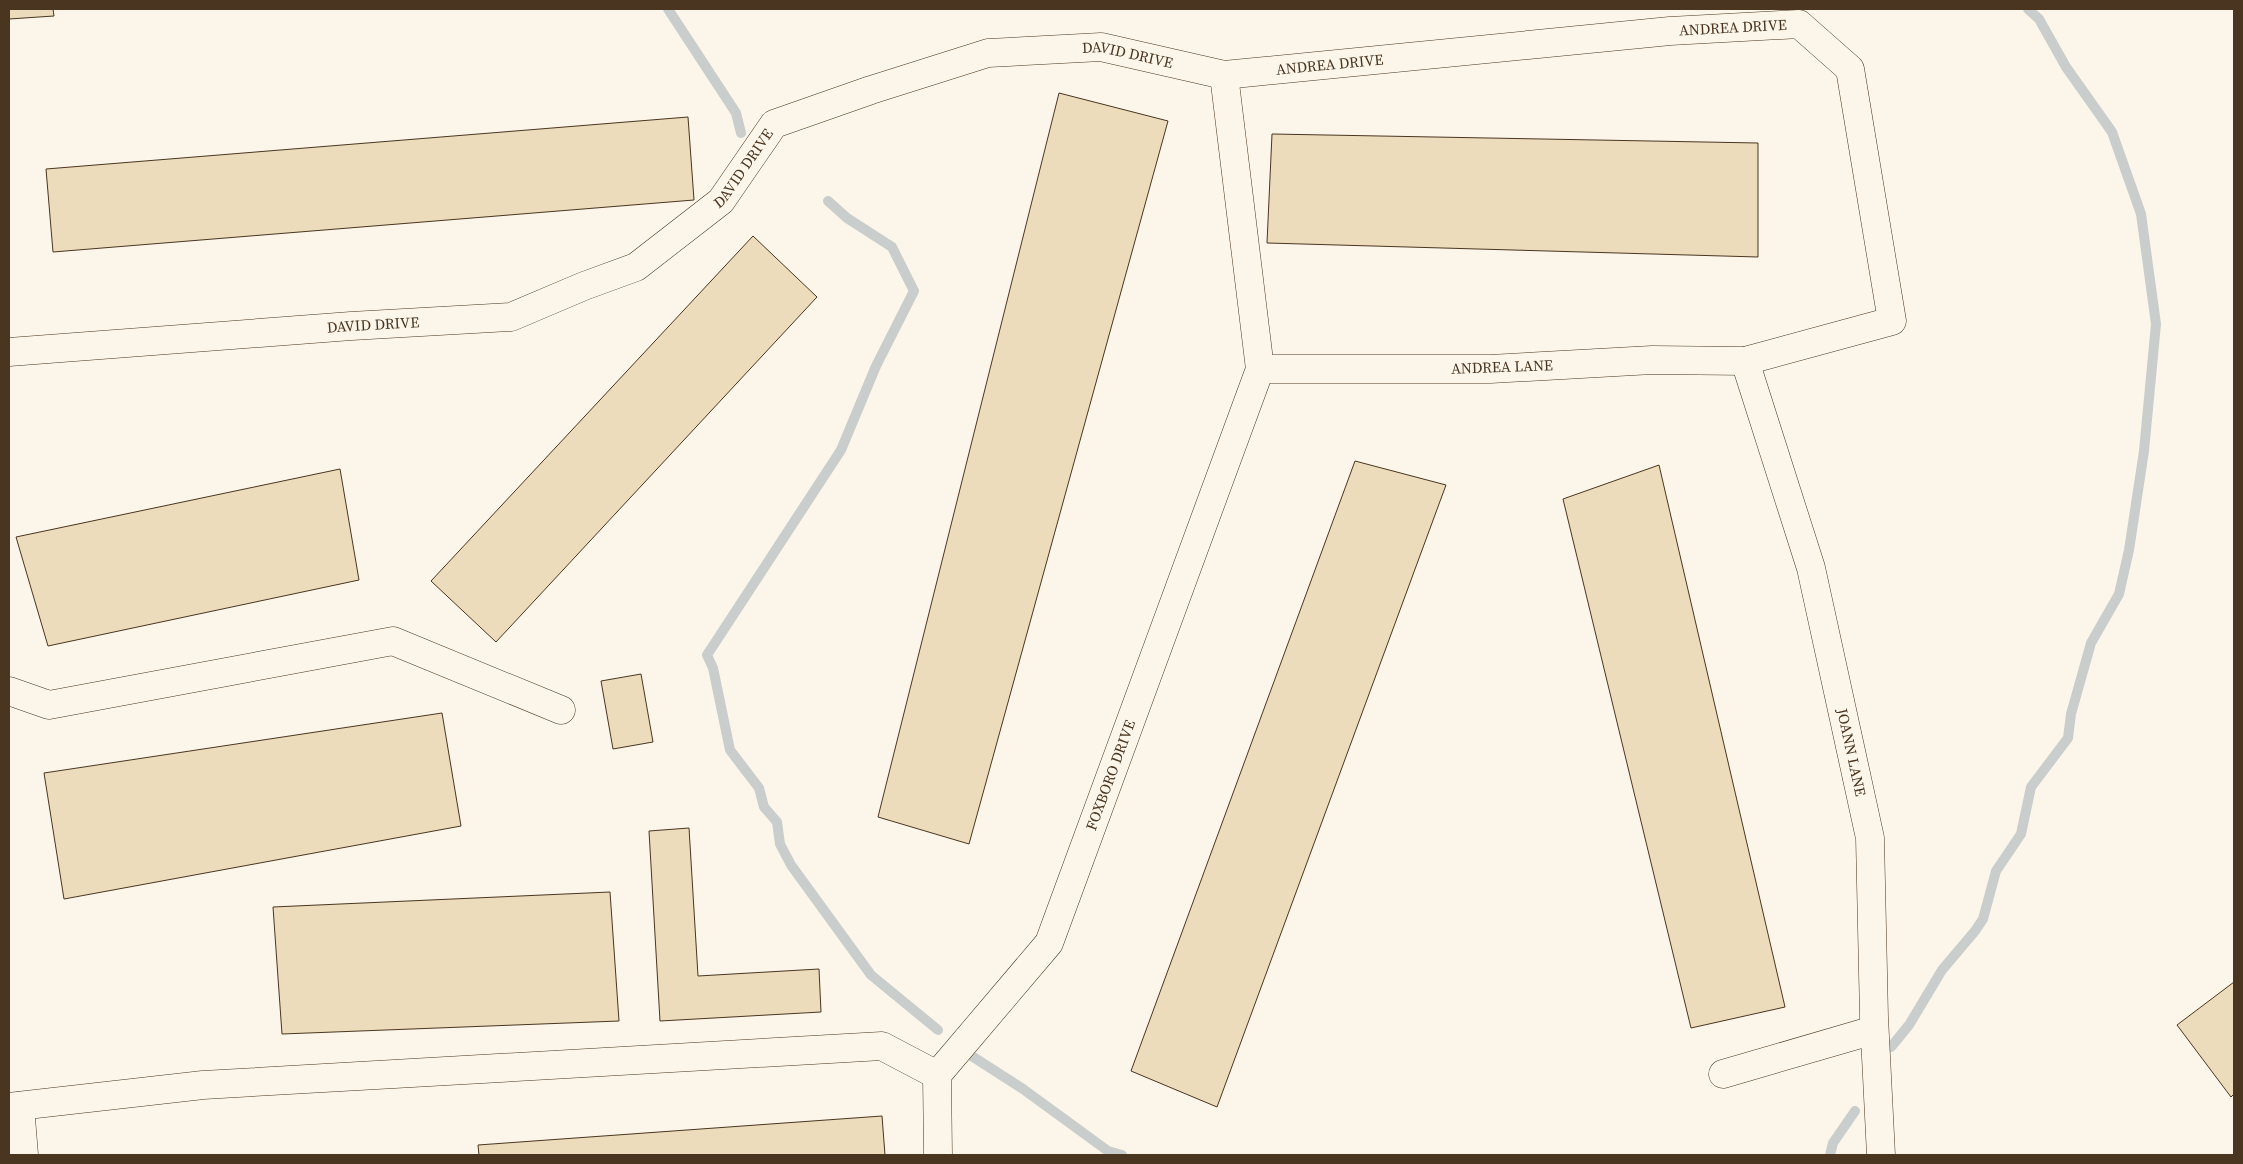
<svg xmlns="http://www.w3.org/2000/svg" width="2243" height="1164" viewBox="0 0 2243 1164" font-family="'Source Serif 4',serif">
	<rect width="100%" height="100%" fill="#fbf6e9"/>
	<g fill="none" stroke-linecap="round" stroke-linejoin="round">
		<path stroke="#c9cecd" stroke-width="10" d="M668,9L736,113L741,133
			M828,201L847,218L892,247L914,291L876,366L841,450L707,655L713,668L730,750L759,788L764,807L777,822L780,844L791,865L871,975L938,1030
			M1891,1047L1909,1025L1942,970L1975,931L1983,919L1996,871L2021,834L2031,787L2068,738L2071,714L2091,643L2119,594L2129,550L2144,451L2156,324L2141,214L2112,132L2066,67L2039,19L2028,9
			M967,1053L1023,1089L1108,1151L1122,1155
			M1830,1155L1833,1143L1855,1111"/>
	</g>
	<path fill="#ecdcbc" stroke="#4a3520" d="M9,9H53L54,16L9,19Z
		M1059,93L1168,121L969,844L878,817Z
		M688,117L694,200L53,252L46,169Z
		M1272,134L1758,143V257L1267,243Z
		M753,236L817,297L496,642L431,581Z
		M1355,461L1446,485L1217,1107L1131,1071Z
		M1659,465L1785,1007L1691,1028L1563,499Z
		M340,469L359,580L48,646L16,537Z
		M641,674L653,742L613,749L601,681Z
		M442,713L461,826L64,899L44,773Z
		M689,828L698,976L819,969L821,1012L660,1021L649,831Z
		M610,892L619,1021L282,1034L273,907Z
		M2234,982V1094L2231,1097L2177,1025Z
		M882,1116L885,1155H479L478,1145Z"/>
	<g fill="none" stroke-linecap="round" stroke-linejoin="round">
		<g stroke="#4a3520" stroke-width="29">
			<g id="minor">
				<path id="s1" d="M9,352L351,326L511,317L584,286L636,267L721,201L774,124L871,90L988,53L1101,47L1224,75L1670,31L1799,24L1850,69L1892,321L1745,361L1652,360L1490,369H1260"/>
				<path id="s2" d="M1745,361L1811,568L1870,838L1874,1017L1881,1155"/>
				<path d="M9,691L49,705L393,641L561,710"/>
				<path d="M1723,1074L1874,1030"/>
				<path d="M20,1106L24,1155"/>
				<path d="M9,1107L203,1085L882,1046L937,1075"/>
				<path id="s3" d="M938,1155L937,1075L1049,943L1260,369L1224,75"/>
			</g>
		</g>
		<use href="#minor" stroke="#fbf6e9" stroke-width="28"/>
	</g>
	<g text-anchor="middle" stroke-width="4" stroke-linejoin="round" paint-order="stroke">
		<g font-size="15" fill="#4a3520" stroke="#fbf6e9">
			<text dy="5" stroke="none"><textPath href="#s1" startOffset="1815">ANDREA DRIVE</textPath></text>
			<text dy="5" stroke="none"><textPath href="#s1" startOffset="1205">DAVID DRIVE</textPath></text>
			<text dy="5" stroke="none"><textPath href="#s1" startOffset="1410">ANDREA DRIVE</textPath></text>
			<text dy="5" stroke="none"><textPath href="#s1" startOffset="785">DAVID DRIVE</textPath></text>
			<text dy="5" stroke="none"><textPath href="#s1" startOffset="365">DAVID DRIVE</textPath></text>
			<text transform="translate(1502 367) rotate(-2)" y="5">ANDREA LANE</text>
			<text dy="5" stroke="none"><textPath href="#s2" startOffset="406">JOANN LANE</textPath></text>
			<text dy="5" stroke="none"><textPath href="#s3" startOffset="432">FOXBORO DRIVE</textPath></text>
		</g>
	</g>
	<rect width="2243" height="1164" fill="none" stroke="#4a3520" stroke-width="20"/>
</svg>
